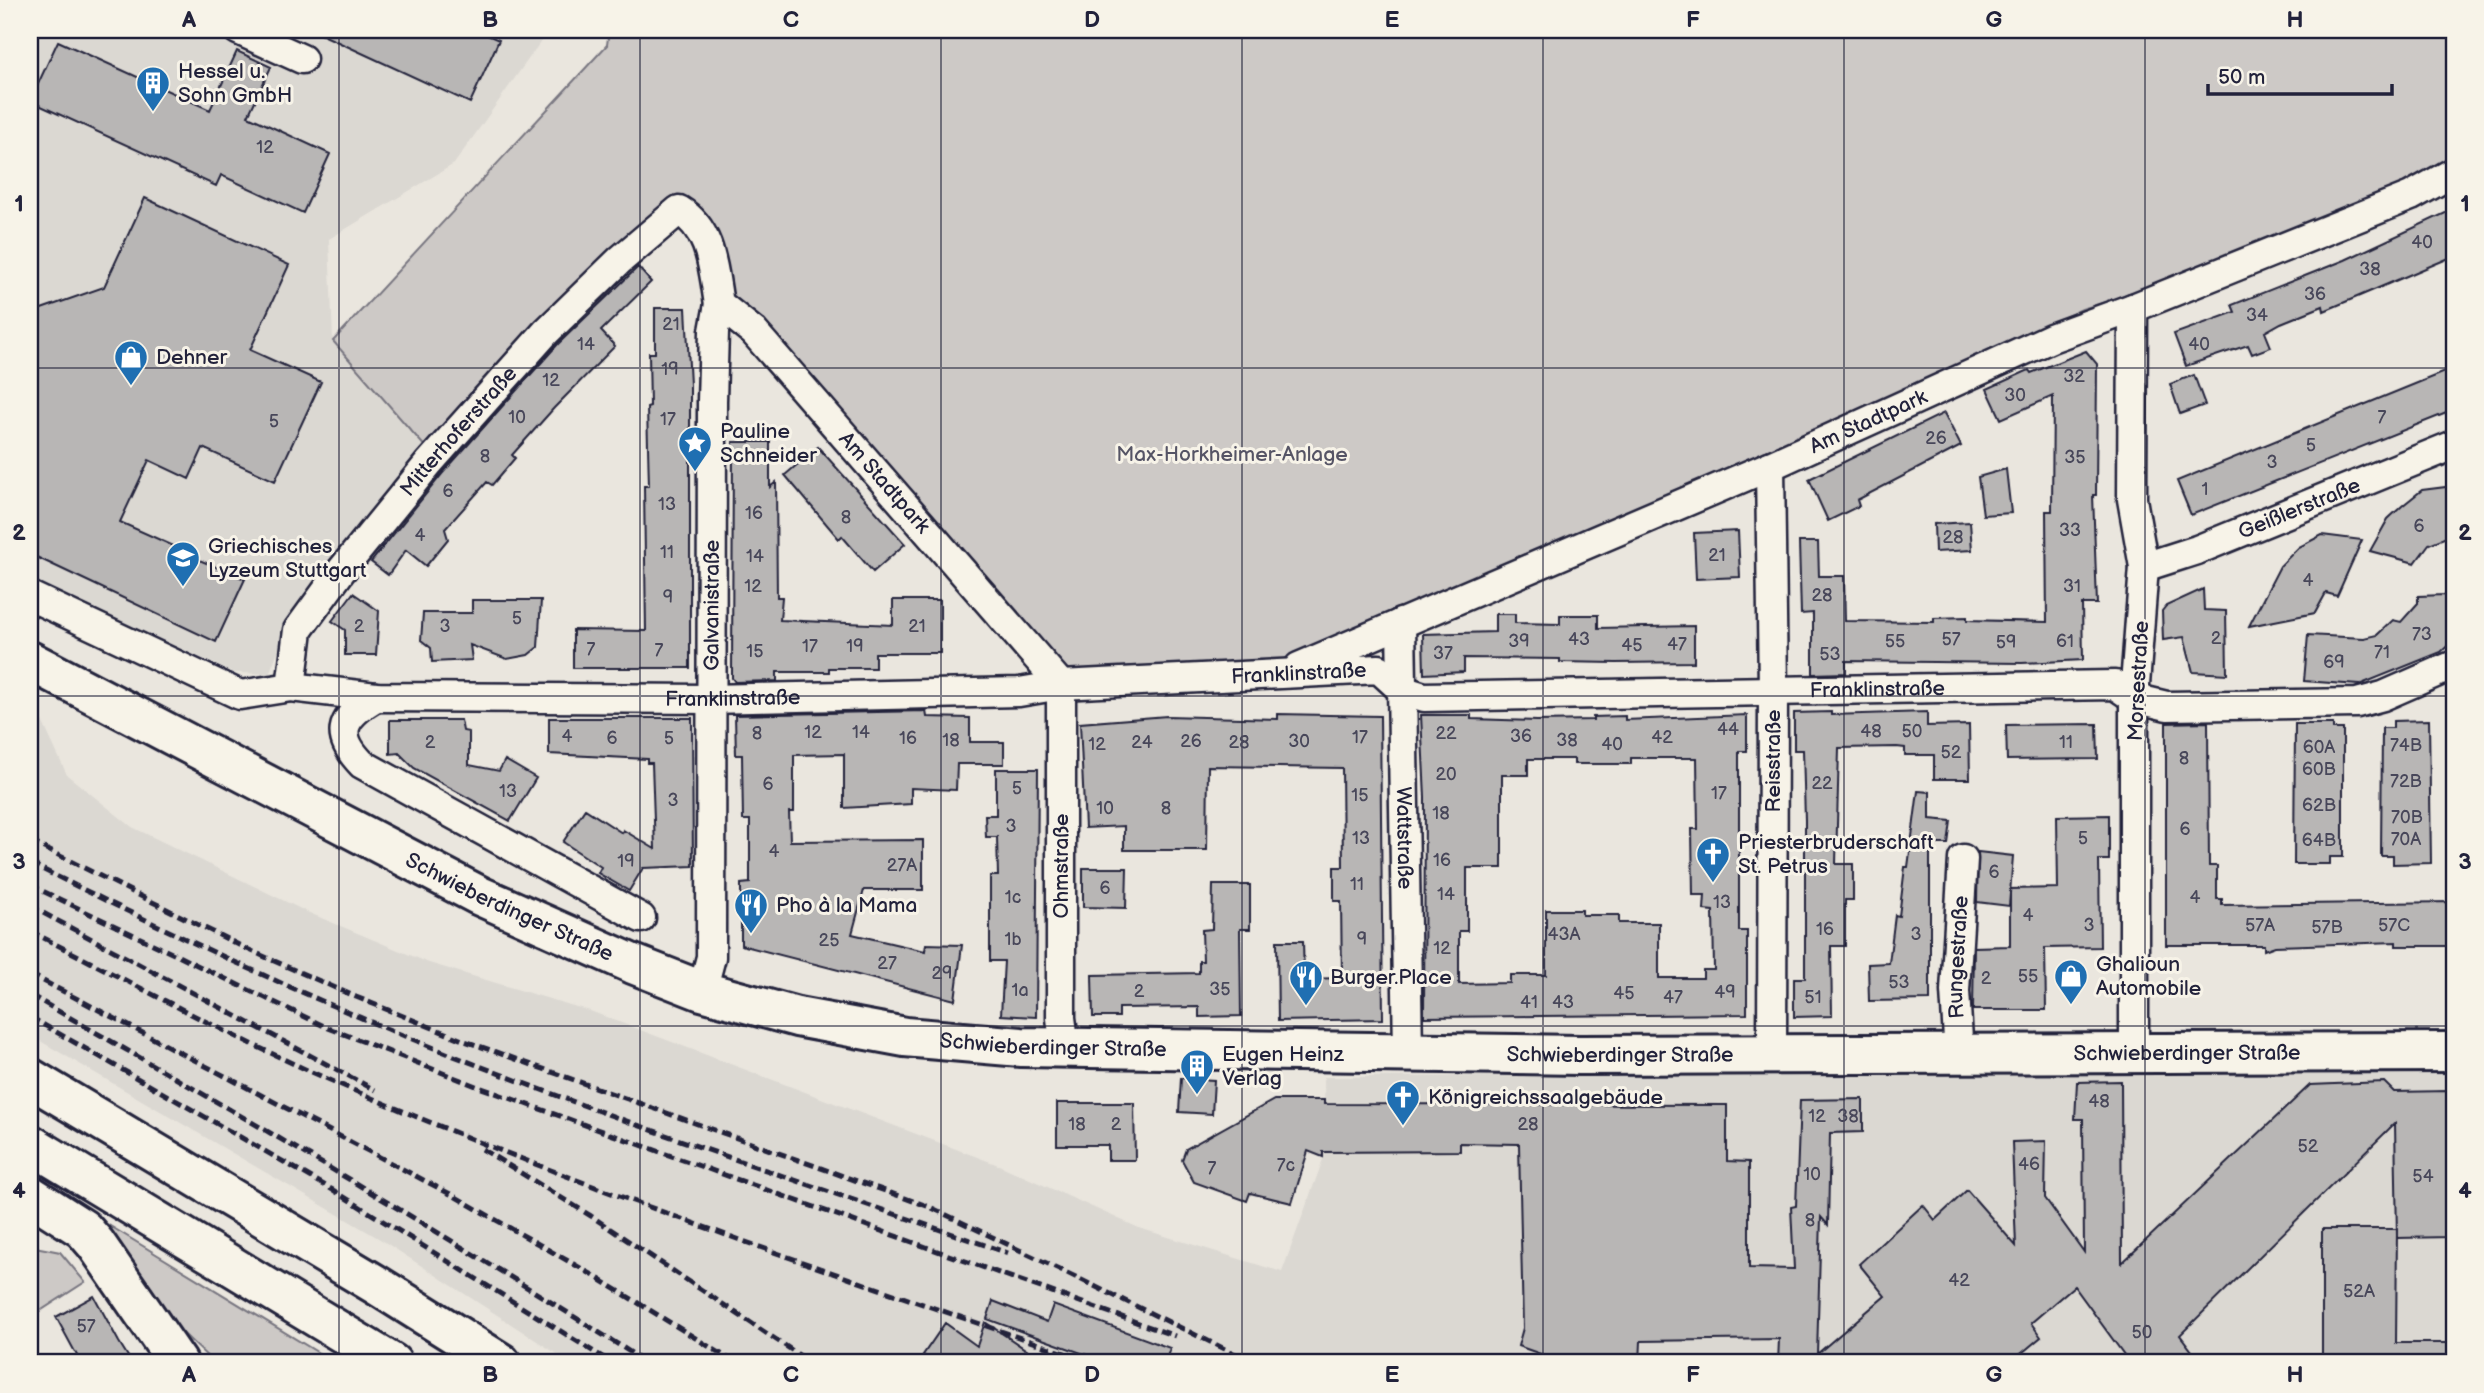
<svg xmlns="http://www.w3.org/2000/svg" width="2484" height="1393" viewBox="0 0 2484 1393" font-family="'Balsamiq Sans',sans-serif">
	<rect width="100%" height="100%" fill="#eae6de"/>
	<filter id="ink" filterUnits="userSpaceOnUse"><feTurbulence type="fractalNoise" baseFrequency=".0143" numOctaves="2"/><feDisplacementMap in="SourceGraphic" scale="14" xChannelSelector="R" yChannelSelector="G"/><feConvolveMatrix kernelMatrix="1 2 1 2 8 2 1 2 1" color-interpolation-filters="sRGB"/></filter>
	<g filter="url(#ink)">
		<path fill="#dbd8d2" d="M30,30H549L454,164L329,239L333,341L427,449L287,628L269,674L234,673L30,580Z
			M30,708L38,712L67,775L132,827L307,912L429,963L590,1011L1001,1166L1139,1228L1282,1272L1325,1154L1324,1077L2454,1072V1363H1208L1194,1358L1191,1363H571L380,1239L30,1035Z"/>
		<path fill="#cdc9c6" stroke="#787680" stroke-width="2" d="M609,30H2454V161L2413,184L2143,291L2082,309L1772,456L1394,610L1275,667L1075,677L1038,645L728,291L675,202L427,449L333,341L607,45Z
			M97,1218L335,1363H214L135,1287Z
			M30,1246L60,1252L85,1282L37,1313L30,1301Z"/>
		<path fill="#b8b6b5" stroke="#22223b" stroke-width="2" fill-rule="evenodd" d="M312,30H476L499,40L470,103Z
			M58,41L210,110L237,51L271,67L248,116L330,154L303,213L221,175L216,186L30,101Z
			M145,198L289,265L250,350L321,382L275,481L203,448L189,479L149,460L120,522L176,547L175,550L245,579L216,642L30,554V313L104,287Z
			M2454,209V256L2324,311L2323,306L2281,323L2265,332L2271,347L2252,354L2248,345L2186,366L2174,334L2235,312L2232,305L2345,260Z
			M638,267L651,282L601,331L615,346L554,408L512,455L515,458L492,485L487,482L445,529L448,539L426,566L406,550L388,575L371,562L442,474L558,344Z
			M655,308H686L690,385V668H573V630L646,631L644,486H649L647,407L650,406L649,353H655Z
			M2086,351L2097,364L2096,495H2093L2097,604H2082L2083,660L2022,663L1846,661V673L1813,674V613L1801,614L1799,542H1818L1819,576H1844L1845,621L1934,622V618L1967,617V620L2047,622L2046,511H2052L2053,396L2001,419L1987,389L2029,370L2031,373Z
			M2454,368V410L2191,515L2177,481Z
			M2194,375L2205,405L2180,414L2170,384Z
			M1944,413L1961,446L1857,500L1859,506L1828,521L1809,479Z
			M733,442H770V487L776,482L777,597H782L780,620L893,625V600H940V653H875V668H829V672H777V681L735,682L732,678Z
			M818,447L905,544L873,572L842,536L839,539L785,475Z
			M2006,469L2011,513L1983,515L1978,477Z
			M2454,486V534L2429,544L2415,563L2370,551L2388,519L2402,506L2422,490Z
			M1970,522L1972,550L1935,552L1934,524Z
			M1738,531L1740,577L1696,579L1694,533Z
			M2322,535L2362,540L2337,596L2326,593L2315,613L2249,626L2280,566L2299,547Z
			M2203,589L2204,610L2226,611L2227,674L2193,672L2184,637L2163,640L2162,611L2166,606Z
			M353,593L379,611L376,655H345V630L332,621Z
			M2445,595L2454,608V640L2441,652L2359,685L2304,681L2308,635L2364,638L2377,635L2393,620L2401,622L2418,603V596Z
			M472,600H541L538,647L528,655L507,659L470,645L472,660L432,662L431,648L421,640L423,613H472Z
			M1495,614H1515V623L1560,624V615H1598V628L1694,626V662L1616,663L1560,662V659L1464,658V672L1424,674L1423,634L1495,632Z
			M926,711L927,717L970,718V742H1004V764H957L956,790L911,788V804L844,808V754L794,755V812H789L790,841L923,840V890H864L852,934L925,951L926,944L962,945L955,1000L741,945V884L750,883V820H743L742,755H736L735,715Z
			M1831,712V715L1927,712V726L1969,725L1970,779H1934V755H1905V748L1897,747L1839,748L1836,864H1853V900H1845V946H1831L1832,1016L1794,1017V978H1805V820L1803,750H1794V713Z
			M1278,714L1380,716L1383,1019L1278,1021L1277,941H1303L1304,979L1342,978L1341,901H1334V867H1343L1342,768L1208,766L1207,850H1124V826L1085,828L1080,723L1167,716L1278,719Z
			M1421,715H1471V719L1537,721L1593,720V717L1625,716V720L1747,715V751H1739V931H1747V1014L1424,1017L1425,797ZM1631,758H1697L1698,829H1692L1693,895H1705L1704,910L1713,911L1714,970H1703V978H1659V923H1619V915H1582V910H1546V975H1510V983L1459,984V931H1467V868H1502V775H1528V759H1574V764H1631Z
			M549,718H692L693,866L643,868L629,891L598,873L601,867L563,842L585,809L622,833L623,830L655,849L652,763H647V759L549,754Z
			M390,720H461L463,731L469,732V765L499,771L505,760L536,778L510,821L414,768L399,753L390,754Z
			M2429,720L2431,863L2393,864V856H2381L2382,728H2393V721Z
			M2208,722L2209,866H2217V899H2222V905L2454,902V946H2396V942L2275,946L2264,950V945H2166V723Z
			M2097,724L2098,759L2007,760L2006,725Z
			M2295,724H2333V729H2343V857H2330V864H2294Z
			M996,769H1038L1036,1017L1001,1015L1004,961H990V876H998L997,837H986L985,815H996Z
			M1918,791L1930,792V819L1951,821L1948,844H1930V1000L1869,1001L1868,964L1889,963L1895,915L1899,916L1905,867H1908Z
			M2109,815V860H2099L2100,947L2045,948L2046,1010H1973L1974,947L2010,946V889L2058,888L2057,816Z
			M1978,852L2013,856L2009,906L1977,902Z
			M1083,868H1127L1126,908L1083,907Z
			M1213,885H1250V929H1240L1241,1016L1199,1017V1007L1119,1008V1017H1093L1092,975L1199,973V961H1203L1202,930L1212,929Z
			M1181,1078L1214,1080L1212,1114L1179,1112Z
			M2121,1081L2122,1263L2310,1085L2384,1082L2394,1092L2448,1091L2450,1237L2397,1238L2395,1123L2180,1335L2201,1363H2130L2074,1286L2031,1323L2041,1337L2010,1363H1778L1779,1339L1641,1341L1640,1363H1566L1518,1346L1523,1328L1519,1144L1460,1143V1151L1323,1152V1157L1308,1151L1292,1203L1250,1193L1247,1201L1194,1182L1182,1160L1186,1149L1274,1100H1324V1104L1727,1105V1161L1749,1162V1268L1794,1269L1791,1207L1796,1206L1800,1100L1863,1099V1132L1830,1133L1828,1225L1821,1217L1817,1354L1885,1296L1859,1264L1923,1205L1935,1220L1967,1190L2016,1246L2012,1142L2046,1141L2045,1198L2084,1252L2083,1119H2075L2077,1082Z
			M1057,1103H1134L1135,1160H1108V1145H1057Z
			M2322,1229H2397L2396,1343H2454V1363H2322Z
			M94,1296L119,1342L132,1363H81L56,1317Z
			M993,1301L1047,1322L1053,1305L1170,1348L1165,1363H1109L987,1319Z
			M985,1322L1046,1363H936L923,1355L945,1323L977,1346Z"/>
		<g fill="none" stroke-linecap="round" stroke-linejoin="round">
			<g stroke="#22223b" stroke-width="33">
				<g id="street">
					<path d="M238,30L302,59"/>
					<path d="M2133,308L2132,499L2144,567L2134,698V1055"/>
					<path d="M1770,466L1773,689L1772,1056"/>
					<path id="s1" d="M2144,567L2197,550L2454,445"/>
					<path id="s2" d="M30,596L240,695L291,687L376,697L711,699L1019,692L1061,685L1379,669L1402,690L1424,697L2115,685L2134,698L2167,706L2357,703L2383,696L2454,665"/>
					<path id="s3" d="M1401,623L1408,1052"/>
					<path id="s4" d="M1299,667L1770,466L2051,338L2133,308L2411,196L2454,172"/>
					<path id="s5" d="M291,687L298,630L341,571L429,463L546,332L620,260L679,210C712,230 713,269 719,304L754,332L1061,685V1018L1065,1047"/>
					<path d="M376,697C343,716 332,733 362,764L641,918"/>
					<path id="s6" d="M702,991L711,957L712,401L714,331L719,304"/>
					<path id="s7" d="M1959,1055L1955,991L1963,859"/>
				</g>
			</g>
			<g stroke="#22223b" stroke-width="44">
				<g id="secondary">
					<path id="s8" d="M30,661L480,896L633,964L702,991L797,1017L905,1037L1021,1047L1580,1055L2454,1052"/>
					<path d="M30,1195L83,1229L96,1244L178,1363"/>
				</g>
			</g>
			<g stroke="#22223b" stroke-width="44">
				<path id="highway" d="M30,1078L375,1284L501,1363
					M30,1144L392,1363"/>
			</g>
			<use href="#street" stroke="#f7f3e8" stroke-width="28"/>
			<use href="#secondary" stroke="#f7f3e8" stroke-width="38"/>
			<use href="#highway" stroke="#f7f3e8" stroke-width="38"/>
			<path stroke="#22223b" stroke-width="5" stroke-dasharray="10 5" stroke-linecap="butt" d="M30,841L247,949L356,997L465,1041L930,1207L1254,1363
				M30,863C150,923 271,981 395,1032C595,1115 803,1182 1008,1253
				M30,885L326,1027L476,1086L1175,1336
				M30,906L375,1090
				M30,931C134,984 238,1041 346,1087C590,1192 843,1276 1093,1363
				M30,974L454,1196L591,1274L736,1363
				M30,995C238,1113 445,1233 647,1363
				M30,1017L333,1190L612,1363
				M482,1149L591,1216L811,1363"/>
		</g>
	</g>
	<path fill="none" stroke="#22223b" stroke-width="2" stroke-opacity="0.55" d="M339,30V1363M640,30V1363M941,30V1363M1242,30V1363M1543,30V1363M1844,30V1363M2145,30V1363M30,368H2454M30,696H2454M30,1026H2454"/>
	<defs>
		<g id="building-pin" transform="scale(1.75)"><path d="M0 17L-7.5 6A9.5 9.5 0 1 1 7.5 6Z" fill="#1f6fb2" stroke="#f7f3e8"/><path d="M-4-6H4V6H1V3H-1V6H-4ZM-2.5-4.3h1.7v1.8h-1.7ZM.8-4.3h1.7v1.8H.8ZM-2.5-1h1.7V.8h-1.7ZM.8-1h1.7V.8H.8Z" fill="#fff"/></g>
		<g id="shop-pin" transform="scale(1.75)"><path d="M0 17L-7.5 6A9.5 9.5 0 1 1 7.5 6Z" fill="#1f6fb2" stroke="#f7f3e8"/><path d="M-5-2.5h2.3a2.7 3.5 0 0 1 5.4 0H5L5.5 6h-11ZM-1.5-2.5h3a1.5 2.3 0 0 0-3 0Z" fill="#fff"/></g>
		<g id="sight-pin" transform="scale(1.75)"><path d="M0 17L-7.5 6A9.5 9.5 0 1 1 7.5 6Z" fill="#1f6fb2" stroke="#f7f3e8"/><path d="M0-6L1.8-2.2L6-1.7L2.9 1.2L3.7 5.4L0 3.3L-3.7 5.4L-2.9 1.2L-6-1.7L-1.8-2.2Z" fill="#fff"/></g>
		<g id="school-pin" transform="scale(1.75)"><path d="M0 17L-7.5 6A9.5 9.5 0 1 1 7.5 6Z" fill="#1f6fb2" stroke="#f7f3e8"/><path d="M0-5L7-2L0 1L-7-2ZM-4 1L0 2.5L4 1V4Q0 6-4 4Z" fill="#fff"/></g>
		<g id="church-pin" transform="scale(1.75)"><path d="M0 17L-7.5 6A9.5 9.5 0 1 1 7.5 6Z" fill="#1f6fb2" stroke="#f7f3e8"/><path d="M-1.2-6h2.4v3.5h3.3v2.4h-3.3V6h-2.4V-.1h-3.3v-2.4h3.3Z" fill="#fff"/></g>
		<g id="restaurant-pin" transform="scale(1.75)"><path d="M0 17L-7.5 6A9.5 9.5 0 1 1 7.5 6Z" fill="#1f6fb2" stroke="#f7f3e8"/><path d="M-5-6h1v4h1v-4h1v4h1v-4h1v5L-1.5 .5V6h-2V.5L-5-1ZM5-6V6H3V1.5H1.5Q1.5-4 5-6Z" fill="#fff"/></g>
	</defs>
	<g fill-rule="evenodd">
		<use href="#building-pin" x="153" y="83"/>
		<use href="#shop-pin" x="131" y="357"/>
		<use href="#sight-pin" x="695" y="443"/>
		<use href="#school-pin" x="183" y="558"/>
		<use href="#church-pin" x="1713" y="854"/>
		<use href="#restaurant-pin" x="751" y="905"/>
		<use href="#shop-pin" x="2071" y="976"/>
		<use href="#restaurant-pin" x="1306" y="977"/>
		<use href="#building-pin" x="1197" y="1066"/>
		<use href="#church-pin" x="1403" y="1097"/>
	</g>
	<g text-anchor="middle" stroke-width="6" stroke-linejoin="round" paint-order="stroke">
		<g font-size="18" fill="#48475a">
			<text x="265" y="153">12</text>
			<text x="2422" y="248">40</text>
			<text x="2370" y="275">38</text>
			<text x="2315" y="300">36</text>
			<text x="2257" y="321">34</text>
			<text x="671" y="330">21</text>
			<text x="586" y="350">14</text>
			<text x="2199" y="350">40</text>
			<text x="670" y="375">19</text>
			<text x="2074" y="382">32</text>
			<text x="551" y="386">12</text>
			<text x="2015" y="401">30</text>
			<text x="517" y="423">10</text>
			<text x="2382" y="423">7</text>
			<text x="668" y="425">17</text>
			<text x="274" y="427">5</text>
			<text x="1936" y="444">26</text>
			<text x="2311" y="451">5</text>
			<text x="485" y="462">8</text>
			<text x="2075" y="463">35</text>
			<text x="2272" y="468">3</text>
			<text x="2205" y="495">1</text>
			<text x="448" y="497">6</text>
			<text x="667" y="510">13</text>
			<text x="754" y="519">16</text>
			<text x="846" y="523">8</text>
			<text x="2419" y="532">6</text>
			<text x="2070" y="536">33</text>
			<text x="420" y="541">4</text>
			<text x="1953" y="543">28</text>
			<text x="667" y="558">11</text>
			<text x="1717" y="561">21</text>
			<text x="755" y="562">14</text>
			<text x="2308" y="586">4</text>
			<text x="753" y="592">12</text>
			<text x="2072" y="592">31</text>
			<text x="1822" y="601">28</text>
			<text x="668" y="603">9</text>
			<text x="517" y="624">5</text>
			<text x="359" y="632">2</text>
			<text x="445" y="632">3</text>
			<text x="917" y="632">21</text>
			<text x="2422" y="640">73</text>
			<text x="2216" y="644">2</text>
			<text x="1579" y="645">43</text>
			<text x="1951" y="645">57</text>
			<text x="1519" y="647">39</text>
			<text x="1895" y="647">55</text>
			<text x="2065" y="647">61</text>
			<text x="2006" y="648">59</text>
			<text x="1677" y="650">47</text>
			<text x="1632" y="651">45</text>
			<text x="810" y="652">17</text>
			<text x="855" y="652">19</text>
			<text x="591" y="655">7</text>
			<text x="659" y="656">7</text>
			<text x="755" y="657">15</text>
			<text x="2382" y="658">71</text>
			<text x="1443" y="659">37</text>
			<text x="1830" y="660">53</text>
			<text x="2334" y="668">69</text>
			<text x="1728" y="735">44</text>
			<text x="1871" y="737">48</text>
			<text x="1912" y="737">50</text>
			<text x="813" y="738">12</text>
			<text x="861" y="738">14</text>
			<text x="757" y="739">8</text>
			<text x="1446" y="739">22</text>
			<text x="567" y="742">4</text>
			<text x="1521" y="742">36</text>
			<text x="1360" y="743">17</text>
			<text x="1662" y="743">42</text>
			<text x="612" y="744">6</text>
			<text x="669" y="744">5</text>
			<text x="908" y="744">16</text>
			<text x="951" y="746">18</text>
			<text x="1567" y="746">38</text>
			<text x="1191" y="747">26</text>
			<text x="1299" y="747">30</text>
			<text x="430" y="748">2</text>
			<text x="1142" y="748">24</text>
			<text x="1239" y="748">28</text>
			<text x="2066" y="748">11</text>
			<text x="1097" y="750">12</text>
			<text x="1612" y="750">40</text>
			<text x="2406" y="751">74B</text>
			<text x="2319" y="753">60A</text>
			<text x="1951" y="758">52</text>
			<text x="2184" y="764">8</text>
			<text x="2319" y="775">60B</text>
			<text x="1446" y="780">20</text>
			<text x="2406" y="787">72B</text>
			<text x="1822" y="789">22</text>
			<text x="768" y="790">6</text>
			<text x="1017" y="794">5</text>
			<text x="508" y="797">13</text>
			<text x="1719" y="799">17</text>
			<text x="1360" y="801">15</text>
			<text x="673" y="806">3</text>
			<text x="2319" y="811">62B</text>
			<text x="1105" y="814">10</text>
			<text x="1166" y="814">8</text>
			<text x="1441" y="819">18</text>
			<text x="2407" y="823">70B</text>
			<text x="1011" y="832">3</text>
			<text x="2185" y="835">6</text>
			<text x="1361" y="844">13</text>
			<text x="2083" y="844">5</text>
			<text x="2406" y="845">70A</text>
			<text x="2319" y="846">64B</text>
			<text x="774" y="857">4</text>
			<text x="1442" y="866">16</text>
			<text x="626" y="867">19</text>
			<text x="902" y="871">27A</text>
			<text x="1994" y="878">6</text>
			<text x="1357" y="890">11</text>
			<text x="1105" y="894">6</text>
			<text x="1446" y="900">14</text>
			<text x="1013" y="903">1c</text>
			<text x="2195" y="903">4</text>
			<text x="1722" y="908">13</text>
			<text x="2028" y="921">4</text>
			<text x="2089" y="931">3</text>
			<text x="2260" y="931">57A</text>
			<text x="2394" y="931">57C</text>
			<text x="2327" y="933">57B</text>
			<text x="1825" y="935">16</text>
			<text x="1564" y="940">43A</text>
			<text x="1916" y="940">3</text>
			<text x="1013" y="945">1b</text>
			<text x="1362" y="945">9</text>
			<text x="829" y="946">25</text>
			<text x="1442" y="954">12</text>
			<text x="887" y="969">27</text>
			<text x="942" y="979">29</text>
			<text x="2028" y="982">55</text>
			<text x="1986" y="984">2</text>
			<text x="1899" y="988">53</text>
			<text x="1220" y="995">35</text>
			<text x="1020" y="996">1a</text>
			<text x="1139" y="997">2</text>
			<text x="1725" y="998">49</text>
			<text x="1624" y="999">45</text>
			<text x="1673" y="1003">47</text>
			<text x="1813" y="1003">51</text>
			<text x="1529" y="1008">41</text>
			<text x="1563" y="1008">43</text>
			<text x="2099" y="1107">48</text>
			<text x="1817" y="1122">12</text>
			<text x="1848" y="1122">38</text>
			<text x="1077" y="1130">18</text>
			<text x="1116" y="1130">2</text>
			<text x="1528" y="1130">28</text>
			<text x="2308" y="1152">52</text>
			<text x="2029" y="1170">46</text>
			<text x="1286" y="1171">7c</text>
			<text x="1212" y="1174">7</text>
			<text x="1812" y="1180">10</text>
			<text x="2423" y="1182">54</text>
			<text x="1810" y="1226">8</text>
			<text x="1959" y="1286">42</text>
			<text x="2359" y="1297">52A</text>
			<text x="86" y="1332">57</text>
			<text x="2142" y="1338">50</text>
		</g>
		<g font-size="21" fill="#22223b" stroke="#f7f3e8" text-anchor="start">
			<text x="178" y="78">Hessel u.<tspan x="178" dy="24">Sohn GmbH</tspan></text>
			<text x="156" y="364">Dehner</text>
			<text x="720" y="438">Pauline<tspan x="720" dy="24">Schneider</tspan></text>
			<text x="208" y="553">Griechisches<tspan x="208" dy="24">Lyzeum Stuttgart</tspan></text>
			<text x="1738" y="849">Priesterbruderschaft<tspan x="1738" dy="24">St. Petrus</tspan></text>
			<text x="776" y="912">Pho à la Mama</text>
			<text x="2096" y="971">Ghalioun<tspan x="2096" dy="24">Automobile</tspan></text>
			<text x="1330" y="984">Burger.Place</text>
			<text x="1222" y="1061">Eugen Heinz<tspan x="1222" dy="24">Verlag</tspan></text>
			<text x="1428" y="1104">Königreichssaalgebäude</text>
		</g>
		<g font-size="21" fill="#22223b" stroke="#f7f3e8">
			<text dy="7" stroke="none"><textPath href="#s4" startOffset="620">Am Stadtpark</textPath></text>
			<text dy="7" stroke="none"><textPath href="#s5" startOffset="313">Mitterhoferstraße</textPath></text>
			<text dy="7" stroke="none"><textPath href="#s5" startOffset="976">Am Stadtpark</textPath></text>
			<text dy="7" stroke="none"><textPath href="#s1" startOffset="166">Geißlerstraße</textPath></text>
			<text dy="7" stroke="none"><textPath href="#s6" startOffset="387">Galvanistraße</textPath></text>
			<text dy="7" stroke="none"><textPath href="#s2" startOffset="1293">Franklinstraße</textPath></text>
			<text transform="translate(2138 681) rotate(-87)" y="7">Morsestraße</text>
			<text dy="7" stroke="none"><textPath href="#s2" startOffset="1881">Franklinstraße</textPath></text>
			<text dy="7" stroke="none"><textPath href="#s2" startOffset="726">Franklinstraße</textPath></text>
			<text transform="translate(1773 761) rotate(-90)" y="7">Reisstraße</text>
			<text dy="7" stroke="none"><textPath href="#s3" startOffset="215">Wattstraße</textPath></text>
			<text transform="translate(1061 866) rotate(-90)" y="7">Ohmstraße</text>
			<text dy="7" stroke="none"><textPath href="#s8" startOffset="539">Schwieberdinger Straße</textPath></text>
			<text dy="7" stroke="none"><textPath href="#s7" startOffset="98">Rungestraße</textPath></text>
			<text dy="7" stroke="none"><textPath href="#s8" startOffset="1106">Schwieberdinger Straße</textPath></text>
			<text dy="7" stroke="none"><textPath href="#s8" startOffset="2240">Schwieberdinger Straße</textPath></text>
			<text dy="7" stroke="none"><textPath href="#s8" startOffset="1673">Schwieberdinger Straße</textPath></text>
		</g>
		<g font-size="21" fill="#555465" stroke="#f7f3e8">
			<text x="1232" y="461">Max-Horkheimer-Anlage</text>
		</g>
	</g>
	<rect width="2484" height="1393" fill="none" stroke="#f7f3e8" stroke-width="77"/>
	<path d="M2208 84v10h184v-10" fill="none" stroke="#22223b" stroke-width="3.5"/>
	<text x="2218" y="84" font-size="21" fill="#22223b" stroke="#f7f3e8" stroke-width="5" paint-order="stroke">50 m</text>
	<rect x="38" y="38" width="2408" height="1316" fill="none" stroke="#22223b" stroke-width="2.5"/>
	<g font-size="23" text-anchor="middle" font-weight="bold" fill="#22223b">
		<text x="189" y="27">A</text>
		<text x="490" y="27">B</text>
		<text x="791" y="27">C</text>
		<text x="1092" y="27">D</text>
		<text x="1392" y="27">E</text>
		<text x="1693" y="27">F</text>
		<text x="1994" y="27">G</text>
		<text x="2295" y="27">H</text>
		<text x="19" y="211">1</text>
		<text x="2465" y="211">1</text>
		<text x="19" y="540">2</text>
		<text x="2465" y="540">2</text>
		<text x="19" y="869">3</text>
		<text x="2465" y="869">3</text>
		<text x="19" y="1198">4</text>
		<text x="2465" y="1198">4</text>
		<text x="189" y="1382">A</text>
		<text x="490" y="1382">B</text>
		<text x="791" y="1382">C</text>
		<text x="1092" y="1382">D</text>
		<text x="1392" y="1382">E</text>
		<text x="1693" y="1382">F</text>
		<text x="1994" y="1382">G</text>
		<text x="2295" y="1382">H</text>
	</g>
</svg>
